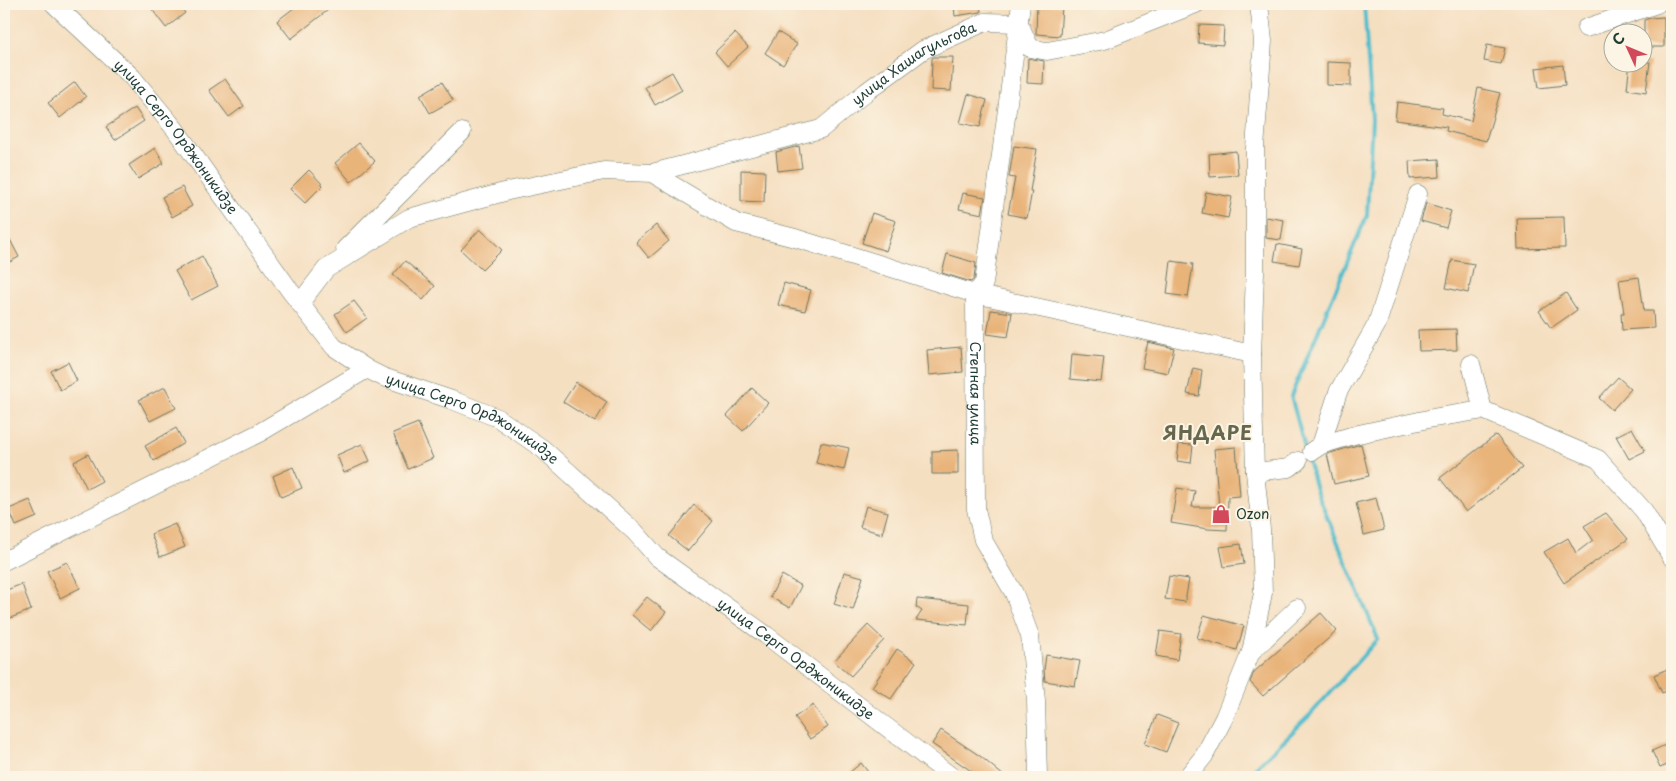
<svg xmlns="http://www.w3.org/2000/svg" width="1676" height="781" viewBox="0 0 1676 781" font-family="'Playpen Sans',sans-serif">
	<rect width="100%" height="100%" fill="#fcf5e5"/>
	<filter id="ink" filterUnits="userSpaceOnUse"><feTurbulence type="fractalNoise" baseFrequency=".02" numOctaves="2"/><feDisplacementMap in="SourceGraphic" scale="10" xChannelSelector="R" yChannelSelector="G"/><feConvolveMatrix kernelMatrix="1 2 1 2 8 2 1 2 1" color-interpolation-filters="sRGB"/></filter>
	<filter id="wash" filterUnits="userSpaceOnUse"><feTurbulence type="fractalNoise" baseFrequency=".0096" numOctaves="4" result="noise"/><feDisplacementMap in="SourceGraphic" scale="20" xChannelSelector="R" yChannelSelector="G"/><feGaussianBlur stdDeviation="1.12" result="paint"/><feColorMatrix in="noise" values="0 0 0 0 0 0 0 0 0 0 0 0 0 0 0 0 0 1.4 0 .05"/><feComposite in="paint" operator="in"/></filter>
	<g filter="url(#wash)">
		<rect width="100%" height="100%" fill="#f5dfc1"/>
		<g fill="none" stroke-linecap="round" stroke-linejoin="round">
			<path stroke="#50bccb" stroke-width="4" d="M1246,777L1310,715L1378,639L1316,490L1291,396L1367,215L1372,119L1364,4"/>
		</g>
		<g id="blocks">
			<path fill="#e9b47a" d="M148,4H178L185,13L166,28Z
				M299,4H323L328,10L291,39L277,21Z
				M954,4H980L981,12L955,16Z
				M1037,4L1062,6L1060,36L1036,34Z
				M1664,17V47H1644V20L1650,18Z
				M1199,25L1224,26L1223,45L1198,43Z
				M778,32L797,44L783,65L765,53Z
				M735,33L748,47L727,66L715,52Z
				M1487,45L1505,48L1501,64L1484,61Z
				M934,57H953L951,91L931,90L932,58Z
				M1028,58L1044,61L1043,84L1027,83Z
				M1327,62L1351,63V86L1327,85Z
				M1630,62H1650L1646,92L1627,89Z
				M1563,65L1565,85L1539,88L1536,68Z
				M672,72L682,90L655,105L645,87Z
				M225,79L244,106L229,117L209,90Z
				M75,82L86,97L60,118L48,103Z
				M442,82L453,100L430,113L420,95Z
				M1478,88L1500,93L1486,141L1446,131L1447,127L1395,120L1397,102L1443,108L1442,114L1471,121Z
				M968,94L987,100L980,127L960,123Z
				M135,108L144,121L115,140L106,127Z
				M359,143L375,161L351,182L335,163Z
				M799,146L802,168L778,171L776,152Z
				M1014,146L1037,149L1030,191H1032L1027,218L1008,214L1015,178L1009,177Z
				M155,148L164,163L138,179L129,165Z
				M1236,151L1238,175L1210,177L1209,154Z
				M1439,159L1440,177L1410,179L1409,161Z
				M309,170L323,185L305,203L290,189Z
				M741,170L765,171L764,202L741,201Z
				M182,187L192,206L172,217L162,197Z
				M1206,192L1232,197L1228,218L1202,213Z
				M963,193L985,197L982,214L959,209Z
				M1426,203L1451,211L1446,228L1421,221Z
				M872,213L896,221L886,251L862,243Z
				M1266,217L1284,220L1281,240L1266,238Z
				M1564,217L1565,248L1518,249L1517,218Z
				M656,225L669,241L649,258L636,242Z
				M4,228L19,257L4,265Z
				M480,229L502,250L482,270L461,250Z
				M1277,244L1302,249L1299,265L1274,261Z
				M947,254L976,263L974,279L971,282L942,273Z
				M202,256L218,286L191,300L175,271Z
				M1452,260L1474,264L1468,293L1446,288Z
				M405,261L435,286L423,300L393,275Z
				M1171,261L1193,264L1188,297L1167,294Z
				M1639,277L1644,311H1653L1654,328L1622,330L1621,313H1624L1619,280Z
				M784,283L811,290L805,311L778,305Z
				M1566,293L1577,310L1551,328L1539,311Z
				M354,301L367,318L347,332L335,314Z
				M991,310L1012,313L1008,337L987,334Z
				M1456,329L1457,350L1419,351L1418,330Z
				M1148,342L1174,348L1168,373L1142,368Z
				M961,347L963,372L929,375L927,350Z
				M1072,354L1104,357L1101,382L1070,379Z
				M68,362L77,381L60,390L51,371Z
				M1193,368L1202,370L1199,396L1187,394Z
				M1618,377L1631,389L1612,410L1599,398Z
				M576,382L607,402L595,422L563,402Z
				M165,387L176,408L150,421L139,400Z
				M752,388L768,403L743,431L727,416Z
				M418,423L433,458L408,469L393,433Z
				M176,428L184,443L154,461L145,446Z
				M1632,428L1645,451L1629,459L1616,436Z
				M1496,435L1522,468L1466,512L1440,478Z
				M821,442L849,448L844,470L816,463Z
				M362,444L370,461L344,473L337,455Z
				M1179,444L1193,445L1191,463L1177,461Z
				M1361,444L1369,476L1334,484L1327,454Z
				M1236,447L1240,496L1228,497L1227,530L1208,529L1171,523L1177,488L1195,491L1192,507H1219L1214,449Z
				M958,450V474H932V451Z
				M88,454L102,481L87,489L74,462Z
				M293,467L302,488L281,497L273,476Z
				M1376,498L1384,530L1364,535L1356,503Z
				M30,500L37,517L16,526L9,509Z
				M694,505L713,521L688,551L669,536Z
				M866,506L888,512L882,534L860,527Z
				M1606,513L1628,539L1564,583L1544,552L1568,538L1576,553L1593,540L1584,526Z
				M175,524L185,547L160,557L151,534Z
				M1241,544L1244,564L1224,567L1220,547Z
				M67,562L80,588L60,598L47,571Z
				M844,572L863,577L853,610L834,604Z
				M782,575L801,586L790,608L770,597Z
				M1169,576L1189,579L1185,602L1165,599Z
				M22,584L31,610L8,619L4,606V591Z
				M647,597L666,612L651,631L632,615Z
				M917,599L969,604L967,625L916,620L922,611L916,607Z
				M1321,613L1337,631L1263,696L1250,682L1254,672Z
				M1204,615L1244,626L1237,650L1197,638Z
				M868,625L884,640L851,676L834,661Z
				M1160,631L1181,634L1177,660L1156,656Z
				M897,649L916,662L891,699L872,687Z
				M1046,655L1080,661L1075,686L1045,681L1044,670Z
				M1672,667V689L1662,693L1654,675Z
				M813,705L828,727L810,739L795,717Z
				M1157,715L1178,723L1166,752L1145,744Z
				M941,730L980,756L1005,777H980L932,744Z
				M1672,742V763L1660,768L1652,751Z
				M861,763L872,777H844Z"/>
		</g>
	</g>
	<g filter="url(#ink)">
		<use href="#blocks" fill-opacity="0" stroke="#6a7665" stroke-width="1"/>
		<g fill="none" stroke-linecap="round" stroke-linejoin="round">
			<g stroke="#6a7665" stroke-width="19">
				<g id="minor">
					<path id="s1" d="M54,4L132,77L175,129L291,292L334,347L367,369L383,377L452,400L498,418L543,449L635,532L657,557L766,635L952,777"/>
					<path id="s2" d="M1021,4L984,283L975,294L976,509L983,540L1014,593L1030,636L1036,701L1038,777"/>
					<path d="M1586,28L1657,4"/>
					<path id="s3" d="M652,173L821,129L866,92L923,50L985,22L1019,23L1030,48L1047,51L1105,40L1196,4"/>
					<path d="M345,249L462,132"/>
					<path d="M300,303L326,269L409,218L508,191L604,171L652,173L736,223L795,238L975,294L1252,354"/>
					<path d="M1471,364L1483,410"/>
					<path d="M1321,445L1338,392L1377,324L1418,194"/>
					<path d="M1312,451L1321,445L1354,435L1433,418L1483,410L1598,459L1644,511L1672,558"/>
					<path d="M1255,472L1289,468L1298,461"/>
					<path d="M4,561L259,433L367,369"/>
					<path d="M1251,652L1297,608"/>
					<path d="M1187,777L1204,756L1224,718L1251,652L1263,593L1261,529L1255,472L1252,354L1255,273V148L1263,41L1259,4"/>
				</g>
			</g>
			<use href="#minor" stroke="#fff" stroke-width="18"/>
		</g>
	</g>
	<defs>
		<g id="shop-bare" transform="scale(1.5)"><path d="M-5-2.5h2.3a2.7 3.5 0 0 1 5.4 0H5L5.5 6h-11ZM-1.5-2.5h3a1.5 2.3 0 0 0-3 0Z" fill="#d1495b" stroke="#fcf5e5" stroke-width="2.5" paint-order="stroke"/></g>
	</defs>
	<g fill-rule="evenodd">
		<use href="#shop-bare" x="1221" y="514"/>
	</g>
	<g text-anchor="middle" stroke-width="4" stroke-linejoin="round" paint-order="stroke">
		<g font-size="14" fill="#1f3d34" stroke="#fcf5e5">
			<text dy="5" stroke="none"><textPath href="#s3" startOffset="289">улица Хашагульгова</textPath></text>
			<text dy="5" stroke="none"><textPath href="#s1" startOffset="181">улица Серго Орджоникидзе</textPath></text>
			<text dy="5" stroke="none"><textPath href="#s2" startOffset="395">Степная улица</textPath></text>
			<text dy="5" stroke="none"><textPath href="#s1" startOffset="601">улица Серго Орджоникидзе</textPath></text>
			<text dy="5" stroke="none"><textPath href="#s1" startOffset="1008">улица Серго Орджоникидзе</textPath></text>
		</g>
		<g font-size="14" fill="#1f3d34" stroke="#fcf5e5" text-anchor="start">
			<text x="1236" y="519">Ozon</text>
		</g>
		<g font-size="19" font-weight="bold" letter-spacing="1" fill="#66674c" stroke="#fcf5e5">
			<text x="1208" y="440">ЯНДАРЕ</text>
		</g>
	</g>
	<rect width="1676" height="781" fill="none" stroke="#fcf5e5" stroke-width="20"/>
	<g transform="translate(1628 48) rotate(314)"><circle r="24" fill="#fcf5e5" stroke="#a4ab9e"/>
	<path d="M0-4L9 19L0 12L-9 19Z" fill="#d1495b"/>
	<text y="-8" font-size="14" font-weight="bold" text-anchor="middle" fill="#1f3d34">С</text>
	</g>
</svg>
